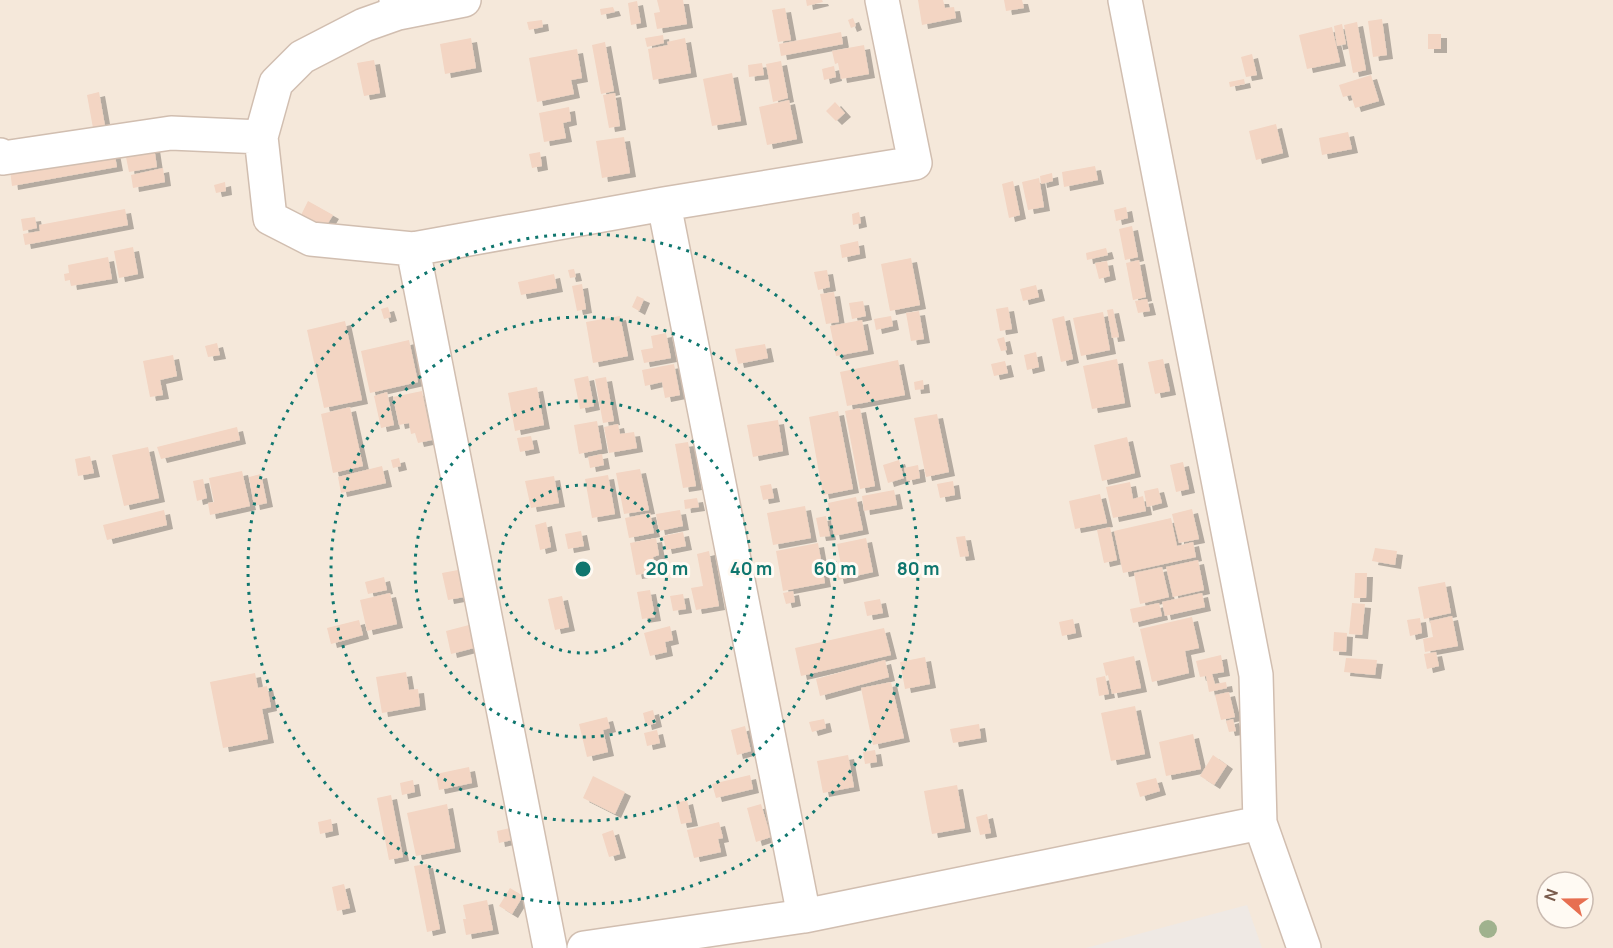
<svg xmlns="http://www.w3.org/2000/svg" width="1613" height="948" viewBox="0 0 1613 948" font-family="Manrope,sans-serif">
	<defs>
		<filter id="shadow"><feDropShadow dx="6" dy="4" stdDeviation="0" flood-color="#0004"/></filter>
	</defs>
	<rect width="100%" height="100%" fill="#fdf6ec"/>
	<path fill="#f5e8da" fill-rule="evenodd" d="M0,0H1613V948H0ZM1547,882H1583V918H1547Z"/>
	<path fill="#efe9e4" d="M1247,905L1262,948H1086Z"/>
	<path fill="#f3d5c3" filter="url(#shadow)" d="M657,0H683L687,24L657,29L654,13L660,12Z
		M806,0H822L823,2L807,6Z
		M918,0H943L945,8L954,7L956,18L922,25Z
		M1004,0H1022L1024,8L1006,11Z
		M637,1L641,23L631,25L628,3Z
		M613,7L615,12L601,15L600,9Z
		M785,8L791,40L778,42L772,10Z
		M853,18L856,26L851,28L848,20Z
		M1382,19L1387,55L1373,57L1368,21Z
		M542,20L543,27L529,30L527,22Z
		M1357,22L1366,70L1353,73L1344,25Z
		M1342,24L1346,44L1337,46L1334,26Z
		M1332,27L1340,62L1307,69L1299,35Z
		M841,32L843,44L781,56L779,44Z
		M1428,34H1441V49H1428Z
		M663,35L664,43L647,47L645,38Z
		M471,38L476,68L445,74L440,44Z
		M685,38L691,73L653,80L648,49L668,45L667,42Z
		M605,42L614,91L601,94L592,45Z
		M864,45L869,74L841,79L838,63L835,64L832,51Z
		M577,49L582,78L571,80L574,94L537,102L529,58Z
		M1252,54L1257,75L1246,77L1241,57Z
		M374,60L380,93L364,96L357,63Z
		M781,61L788,98L773,102L766,64Z
		M762,63L764,75L749,77L748,65Z
		M834,66L836,77L824,80L822,69Z
		M732,73L741,121L712,126L703,79Z
		M1371,75L1379,101L1355,108L1351,95L1343,97L1339,85Z
		M1244,79L1245,84L1230,87L1229,82Z
		M99,92L107,137L95,139L87,95Z
		M615,93L620,126L609,128L603,95Z
		M789,100L797,139L767,145L759,107Z
		M835,102L845,113L836,121L826,111Z
		M569,107L571,121L563,123L566,138L544,142L539,113Z
		M1276,124L1283,153L1256,160L1249,131Z
		M1348,132L1352,149L1322,155L1319,138Z
		M624,137L630,173L602,178L596,141Z
		M154,147L157,167L129,172L125,152Z
		M114,151L117,167L12,186L10,170Z
		M540,152L542,166L532,168L529,154Z
		M1095,166L1098,180L1064,187L1062,172Z
		M163,168L165,182L133,188L131,175Z
		M1052,173L1053,181L1041,184L1040,176Z
		M1039,178L1044,207L1028,210L1022,182Z
		M1013,181L1020,215L1009,218L1002,184Z
		M225,182L226,191L216,193L214,185Z
		M308,201L333,215L325,228L301,215Z
		M1126,207L1128,218L1116,221L1114,210Z
		M125,209L128,225L25,245L23,234L40,231L39,225Z
		M859,212L861,223L853,225L852,214Z
		M35,217L37,228L23,231L21,219Z
		M1132,226L1138,257L1125,260L1119,229Z
		M858,241L860,254L842,258L840,245Z
		M133,247L138,274L119,278L114,251Z
		M1106,248L1108,255L1087,260L1086,253Z
		M108,257L112,279L71,286L70,280L65,281L64,274L69,273L68,265Z
		M911,258L920,305L890,311L881,264Z
		M1139,260L1146,297L1133,300L1126,263Z
		M1107,261L1110,276L1099,279L1095,263Z
		M574,269L576,277L570,278L568,270Z
		M827,270L830,287L818,290L814,272Z
		M554,274L557,288L521,295L518,282Z
		M582,284L586,309L577,311L572,286Z
		M1036,285L1039,297L1023,301L1020,289Z
		M834,292L839,322L826,324L820,294Z
		M637,296L644,299L639,311L632,307Z
		M1147,299L1150,311L1138,313L1135,301Z
		M863,301L866,316L852,319L849,303Z
		M388,307L391,317L384,319L381,309Z
		M1008,307L1012,329L1000,331L996,309Z
		M1113,309L1119,337L1112,338L1107,310Z
		M919,311L924,339L911,341L906,313Z
		M1103,312L1110,350L1081,356L1073,318Z
		M620,316L628,356L593,363L586,322Z
		M891,316L893,326L876,330L874,319Z
		M1064,316L1073,359L1061,362L1052,319Z
		M862,320L868,350L836,356L830,326Z
		M345,321L362,400L324,408L307,330Z
		M666,333L671,358L644,363L641,350L653,348L651,336Z
		M1004,337L1007,350L1001,351L997,339Z
		M409,340L418,382L370,393L361,351Z
		M217,343L220,355L208,357L205,346Z
		M765,344L768,358L738,364L735,349Z
		M1036,352L1039,367L1027,370L1024,355Z
		M173,355L177,376L160,380L163,395L150,397L143,361Z
		M1117,359L1125,403L1092,409L1083,366Z
		M1163,359L1170,391L1155,394L1148,362Z
		M898,360L905,395L847,406L840,372Z
		M1005,361L1008,373L994,376L991,364Z
		M674,364L680,395L665,398L662,382L645,386L642,370Z
		M588,376L594,406L580,409L574,379Z
		M606,377L614,421L603,423L595,379Z
		M923,380L924,389L915,390L914,382Z
		M537,387L544,425L515,431L508,393Z
		M422,391L432,440L418,443L415,433L411,434L409,423L399,425L393,397Z
		M387,392L394,425L381,428L374,396Z
		M350,407L363,466L333,473L321,414Z
		M860,408L875,486L860,489L845,411Z
		M838,411L853,489L823,495L809,417Z
		M937,414L949,472L926,477L914,418Z
		M778,420L783,451L753,457L747,425Z
		M597,421L602,449L579,454L574,425Z
		M618,424L620,434L634,432L637,448L609,453L604,427Z
		M237,427L240,440L161,459L157,447Z
		M531,436L534,449L520,452L517,438Z
		M1127,437L1135,473L1102,481L1094,445Z
		M688,442L696,486L683,488L675,444Z
		M148,447L159,498L124,506L112,455Z
		M602,454L604,465L590,468L588,457Z
		M90,456L94,473L78,476L75,459Z
		M399,458L401,466L393,468L391,460Z
		M899,460L904,478L888,483L883,465Z
		M1183,462L1189,489L1176,492L1170,465Z
		M918,465L920,478L907,481L904,468Z
		M382,466L386,483L341,493L338,477Z
		M640,469L649,510L624,514L616,473Z
		M242,471L250,506L210,515L208,503L214,502L209,478Z
		M261,474L267,503L254,506L249,477Z
		M608,475L615,514L592,518L585,479Z
		M554,476L559,503L531,508L525,481Z
		M203,479L207,498L197,501L193,481Z
		M953,481L955,495L940,498L937,484Z
		M1130,482L1133,499L1143,496L1146,511L1113,518L1106,487Z
		M771,484L774,498L763,500L760,486Z
		M1158,488L1162,503L1147,507L1144,491Z
		M894,490L897,505L864,511L862,496Z
		M1100,494L1107,523L1075,529L1069,501Z
		M856,497L863,530L834,536L828,503Z
		M697,498L699,507L685,509L684,500Z
		M805,506L811,538L773,545L767,513Z
		M1192,509L1199,539L1179,543L1172,514Z
		M164,510L167,525L107,540L103,525Z
		M680,510L683,526L659,531L656,514Z
		M650,513L654,533L629,538L625,518Z
		M826,516L830,536L820,537L816,518Z
		M1171,518L1177,546L1193,542L1196,557L1123,573L1114,531Z
		M546,522L551,547L540,550L535,525Z
		M1110,527L1117,560L1104,563L1097,530Z
		M581,531L584,546L568,549L565,534Z
		M683,532L686,546L666,550L663,536Z
		M965,536L969,556L960,557L956,537Z
		M656,538L659,555L653,557L655,572L636,575L630,543Z
		M866,538L873,572L838,580L835,566L841,565L837,544Z
		M818,543L825,583L783,591L776,551Z
		M1375,548L1397,551L1395,565L1372,561Z
		M709,551L719,606L696,610L691,588L703,586L697,554Z
		M1198,560L1204,590L1173,597L1166,567Z
		M1162,567L1169,597L1140,604L1134,573Z
		M458,570L464,597L448,600L442,573Z
		M1355,573H1367L1366,598H1354Z
		M384,577L387,590L368,594L365,582Z
		M1445,582L1451,613L1424,619L1418,587Z
		M650,590L655,617L642,619L637,592Z
		M793,591L795,602L786,604L783,593Z
		M390,593L397,624L367,631L360,600Z
		M1202,593L1205,607L1165,616L1162,602Z
		M683,594L686,609L673,611L670,596Z
		M562,596L569,627L555,630L548,599Z
		M880,599L883,613L867,616L864,602Z
		M1159,603L1162,616L1133,623L1130,609Z
		M1352,603L1365,604L1362,635L1349,634Z
		M1452,616L1458,646L1425,652L1423,639L1433,637L1430,621Z
		M1192,617L1199,648L1185,651L1189,673L1152,682L1140,629Z
		M1420,618L1422,633L1410,636L1407,620Z
		M1073,619L1076,633L1062,636L1059,622Z
		M359,620L363,635L331,644L327,628Z
		M469,625L474,648L451,654L446,631Z
		M670,626L673,640L665,642L667,652L650,656L644,633Z
		M884,628L891,655L801,676L795,648Z
		M1334,632L1347,633L1346,652L1333,651Z
		M1436,652L1439,666L1427,669L1424,654Z
		M1221,655L1224,672L1212,674L1215,684L1226,682L1227,688L1209,692L1206,676L1200,677L1196,661Z
		M1134,656L1141,688L1112,694L1108,675L1106,676L1103,663Z
		M925,657L930,684L905,689L900,662Z
		M1346,658L1377,660L1375,675L1344,672Z
		M885,660L889,677L820,696L816,679Z
		M406,672L409,690L418,689L420,706L382,713L376,677Z
		M255,673L258,688L267,686L271,707L262,709L268,739L223,748L210,682Z
		M1105,676L1109,694L1099,696L1096,678Z
		M891,682L904,738L873,745L861,688Z
		M1229,692L1235,717L1221,720L1215,695Z
		M1135,706L1145,754L1111,761L1101,713Z
		M653,710L656,723L646,726L643,713Z
		M607,717L610,728L603,730L608,752L587,757L579,724Z
		M824,719L826,728L812,732L809,722Z
		M1233,719L1236,731L1229,732L1226,721Z
		M979,724L981,738L953,743L950,729Z
		M745,726L751,751L737,755L731,730Z
		M657,730L660,743L647,746L644,733Z
		M1193,734L1201,769L1166,776L1159,742Z
		M875,750L877,762L865,764L863,752Z
		M848,755L854,787L823,793L817,761Z
		M1213,755L1227,765L1214,785L1200,776Z
		M469,767L472,783L439,790L436,774Z
		M750,775L753,789L716,798L712,784Z
		M593,776L625,792L615,814L583,798Z
		M1156,778L1160,791L1140,797L1136,783Z
		M413,780L415,792L402,795L400,783Z
		M957,785L965,828L932,834L924,791Z
		M391,795L403,857L389,860L377,798Z
		M687,800L692,822L681,824L676,803Z
		M447,804L455,848L416,856L407,813Z
		M761,804L771,837L756,842L747,808Z
		M987,814L991,833L980,835L976,817Z
		M331,819L333,831L320,834L318,822Z
		M719,822L723,838L718,839L721,852L694,858L687,830Z
		M510,828L512,840L499,843L497,831Z
		M613,830L620,854L609,857L602,834Z
		M427,864L440,929L427,932L414,866Z
		M344,884L350,908L337,911L332,887Z
		M510,888L523,896L512,914L499,906Z
		M487,900L493,930L466,935L463,919H466L463,905Z"/>
	<g fill="none" stroke-linecap="round" stroke-linejoin="round">
		<g stroke="#d1beb0" stroke-width="36">
			<path id="minor" d="M396,0L398,13L464,0
				M1125,0L1256,675L1260,823L1304,948
				M261,137L276,83L302,57L364,25L398,13
				M0,155L3,158L171,133L261,137L270,218L311,239L413,249L664,204L915,163L882,0
				M664,204L804,916
				M413,249L550,948
				M584,948L804,916L1260,823"/>
		</g>
		<use href="#minor" stroke="#fff" stroke-width="33"/>
	</g>
	<circle fill="#a0b28e" cx="1488" cy="929" r="9"/>
	<g fill="none" stroke="#0f766e" stroke-width="3" stroke-dasharray="3 6">
		<circle cx="583" cy="569" r="84"/>
		<circle cx="583" cy="569" r="168"/>
		<circle cx="583" cy="569" r="252"/>
		<circle cx="583" cy="569" r="335"/>
	</g>
	<circle cx="583" cy="569" r="9" fill="#0f766e" stroke="#fffaf3" stroke-width="3"/>
	<g font-size="18" text-anchor="middle" font-weight="bold" fill="#0f766e" stroke="#fffaf3" stroke-width="6" stroke-linejoin="round" paint-order="stroke">
		<text x="667" y="575">20 m</text>
		<text x="751" y="575">40 m</text>
		<text x="835" y="575">60 m</text>
		<text x="918" y="575">80 m</text>
	</g>
	<g transform="translate(1565 900) rotate(290)"><circle r="28" fill="#fffaf3" stroke="#cabbb1" stroke-width="1.5"/>
	<path d="M0-4.5L10 22L0 15L-10 22Z" fill="#e76f51"/>
	<text y="-9" font-size="16" font-weight="bold" text-anchor="middle" fill="#7a5c4d">N</text>
	</g>
</svg>
